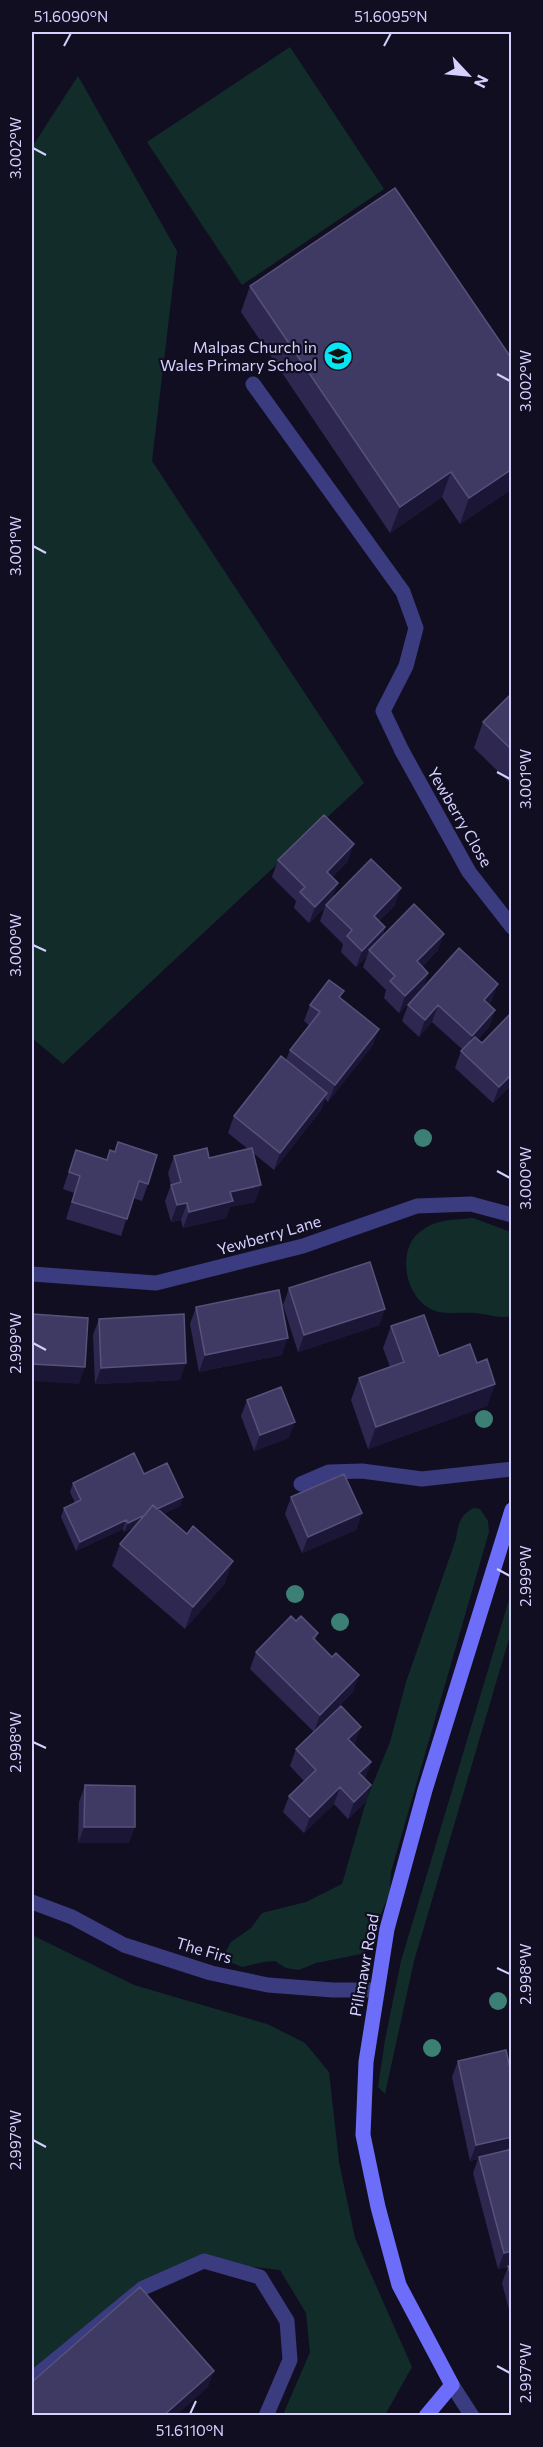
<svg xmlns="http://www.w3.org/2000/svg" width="543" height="2447" viewBox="0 0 543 2447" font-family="Commissioner,sans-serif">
	<rect width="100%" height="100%" fill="#110e22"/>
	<path fill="#122c2a" d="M290,47L384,189L242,285L147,142Z
		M78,76L177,251L152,461L364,783L63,1064L32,1038V147Z
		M473,1218L511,1232V1316C500,1319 487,1314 475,1313C464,1312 450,1314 439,1312C406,1305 394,1250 421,1231C436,1219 454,1220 473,1218Z
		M474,1508L480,1509L488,1521L489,1532L391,1872L390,1891L366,1953L316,1963L299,1970L286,1968L275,1961L263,1962L242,1967L232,1963L225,1953L231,1942L251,1928L262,1913L306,1902L342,1884L367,1798L390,1742L406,1682L456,1539C458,1525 460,1514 474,1508Z
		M511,1593V1632L414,1961L385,2094L378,2087L385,2040L401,1961Z
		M32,1935L134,1985L267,2024L305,2043L329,2072L339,2162L355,2238L412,2367L385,2415H283L310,2352L306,2313L280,2270L204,2261L143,2288L32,2379Z"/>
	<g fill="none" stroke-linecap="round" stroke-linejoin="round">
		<path stroke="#3b3b80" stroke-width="15" d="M253,384L403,592L416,628L406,666L383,711L402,751
			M301,1484L329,1472L362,1471L422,1479L512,1469
			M32,2379L143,2288L204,2261L260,2277L287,2321L290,2360L266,2416"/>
		<path stroke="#3b3b80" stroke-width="15" d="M402,751L469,872L512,927
			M32,1274L156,1283L303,1246L417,1206L471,1204L512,1215
			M32,1902L72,1917L124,1945L211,1973L268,1985L333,1990H377
			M452,2385L472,2416"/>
		<path stroke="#6c6efa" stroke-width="15" d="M426,2416L452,2385L399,2285L378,2207L363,2135L366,2062L387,1929L425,1790L512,1510"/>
	</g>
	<g fill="#3c7f74">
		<circle cx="423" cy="1138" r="9"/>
		<circle cx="484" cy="1419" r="9"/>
		<circle cx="295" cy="1594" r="9"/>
		<circle cx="340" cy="1622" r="9"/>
		<circle cx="498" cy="2001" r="9"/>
		<circle cx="432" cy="2048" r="9"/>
	</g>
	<path fill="#2e2850" d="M250,286L512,489L460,524L442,497L390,533L241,312Z
		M512,693V785L474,748L483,722Z
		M278,860L348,861L332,877L333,897L395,905L379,921L385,927L382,938L438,950L422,967L428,973L423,988L492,1000L489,1004L495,1010L489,1027L478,1039L482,1043L512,1012V1084L493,1103L455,1068L461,1051L463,1050L432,1022L419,1037L402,1021L408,1005L413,998L399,1013L384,998L386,990L363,967L367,956L356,967L341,952L343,944L320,921L325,907L309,923L294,908L296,901L272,877Z
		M341,999L373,1045L328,1102L325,1099L321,1110L274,1170L253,1153L255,1202L230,1207L226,1218L183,1228L181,1220L171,1222L165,1201L171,1185L168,1173L174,1156L209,1158L248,1149L228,1133L234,1116L286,1060L290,1050L309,1025L304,1021L310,1005Z
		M76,1150L107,1160L110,1150L148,1184L142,1201L133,1198L121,1236L66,1219L74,1193L63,1189Z
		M289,1288L385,1309L379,1325L298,1352L283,1305Z
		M196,1307L282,1355L199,1372L190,1324Z
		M99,1319L180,1380L95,1384L93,1335Z
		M391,1326L439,1356L495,1384L487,1406L368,1449L351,1400L359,1378L390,1367L383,1348Z
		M247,1400L289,1438L254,1451L241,1416Z
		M144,1474L183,1497L180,1506L163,1514L225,1583L185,1629L112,1566L120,1544L134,1527L124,1532L123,1529L76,1551L61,1517L64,1508L75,1503L70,1492L73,1483Z
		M291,1497L362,1513L356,1530L302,1553L285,1514Z
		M296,1621L318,1633L315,1641L353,1692L314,1732L250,1669L256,1652Z
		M355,1744L354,1745L371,1762L365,1778L371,1785L365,1802L348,1819L334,1804L304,1833L283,1812L289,1796L304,1781L290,1766L296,1749Z
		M85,1785L129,1843H78L79,1802Z
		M458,2061L512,2078V2321L502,2283L508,2267L498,2269L473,2173L478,2159L470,2161L452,2077Z"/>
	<path fill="#1b1636" d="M512,469V489L460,524L469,498Z
		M451,472L442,497L390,533L400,507Z
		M354,844L348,861L321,888L327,872Z
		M338,883L332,900L326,905L325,907L309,923L315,907Z
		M401,888L395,905L368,932L374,916Z
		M385,927L379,944L369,950L367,956L356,967L362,951Z
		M444,934L438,950L411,978L417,961Z
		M428,973L422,990L399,1013L405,996Z
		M498,984L492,1000L478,1016L484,1000Z
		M438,1005L432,1022L419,1037L425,1020Z
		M495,1010L489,1027L466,1053L472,1036Z
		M379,1029L373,1045L328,1102L335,1085Z
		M512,1074V1084L493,1103L499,1087Z
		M327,1093L321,1110L274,1170L280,1153Z
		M261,1185L255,1202L230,1207L226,1218L183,1228L189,1212L230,1192Z
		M187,1203L181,1220L171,1222L177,1205Z
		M385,1309L379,1325L298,1352L304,1335Z
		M288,1338L282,1355L199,1372L205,1355Z
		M186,1363L180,1380L95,1384L101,1368Z
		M32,1364L85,1367L79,1384L32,1381Z
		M495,1384L487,1406L368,1449L376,1427Z
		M295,1422L289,1438L254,1451L260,1435Z
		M183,1497L180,1506L124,1532L128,1523Z
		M362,1513L356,1530L302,1553L308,1537Z
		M126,1520L123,1529L76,1551L80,1542Z
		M233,1561L225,1583L185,1629L193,1607Z
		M359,1675L353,1692L314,1732L320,1715Z
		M361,1727L355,1744L342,1756L348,1739Z
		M371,1762L365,1778L359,1773Z
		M371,1785L365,1802L348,1819L354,1802Z
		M340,1787L334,1804L304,1833L310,1817Z
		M84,1827H135L129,1843H78Z
		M512,2137V2152L479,2157L478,2159L470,2161L476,2145Z
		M512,2251V2266L498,2269L504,2253Z
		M214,2371L208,2387L177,2415H164Z"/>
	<path fill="#3f3a63" stroke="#57527b" stroke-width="1.5" d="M395,188L512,359V469L469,498L451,472L400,507L250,286Z
		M512,693V750L483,722Z
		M324,815L354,844L327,872L338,883L315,907L300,892L305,887L278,860Z
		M371,859L401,888L374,916L385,927L362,951L347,936L352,930L326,905Z
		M414,904L444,934L417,961L428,973L405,996L390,981L395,976L369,950Z
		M459,948L498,984L484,1000L495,1010L472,1036L438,1005L425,1020L408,1005Z
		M329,980L344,991L339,997L379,1029L335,1085L290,1050L320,1012L310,1005Z
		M512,1012V1074L499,1087L461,1051L475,1037L482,1043Z
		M281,1056L327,1093L280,1153L234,1116Z
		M118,1142L157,1155L148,1184L139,1181L127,1219L72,1202L80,1176L69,1172L76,1150L107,1160L110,1150L115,1152Z
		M207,1148L209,1158L252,1148L261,1185L230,1192L233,1201L189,1212L187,1203L177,1205L171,1185L181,1182L174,1156Z
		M370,1262L385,1309L304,1335L289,1288Z
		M279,1290L288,1338L205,1355L196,1307Z
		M32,1314L88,1318L85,1367L32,1364Z
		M184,1314L186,1363L101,1368L99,1319Z
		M424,1315L439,1356L470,1344L477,1363L487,1359L495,1384L376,1427L359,1378L404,1362L391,1326Z
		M281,1387L295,1422L260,1435L247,1400Z
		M134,1453L144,1474L167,1463L183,1497L157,1509L153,1505L145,1515L128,1523L126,1520L80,1542L64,1508L81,1500L73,1483Z
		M344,1474L362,1513L308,1537L291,1497Z
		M153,1505L187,1534L193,1526L233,1561L193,1607L120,1544Z
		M291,1616L296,1621L301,1616L318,1633L313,1638L332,1657L336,1653L359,1675L320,1715L256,1652Z
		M341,1706L361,1727L348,1739L371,1762L359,1773L371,1785L354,1802L340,1787L310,1817L289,1796L316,1770L296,1749Z
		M85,1785L135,1786V1827H84Z
		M506,2050L512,2078V2137L476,2145L458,2061Z
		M512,2149V2251L504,2253L479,2157Z
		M512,2265V2280L508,2266Z
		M140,2287L214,2371L164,2415H32V2382Z"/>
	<path fill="none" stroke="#d4d1fe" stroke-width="2" d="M64,46L71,33M384,46L391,33M33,148L46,155M497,374L510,381M33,546L46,553M497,772L510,779M33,945L46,951M497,1171L510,1178M33,1343L46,1350M497,1569L510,1576M33,1742L46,1748M497,1968L510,1974M33,2140L46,2147M497,2366L510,2373M190,2414L196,2401"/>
	<defs>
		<g id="school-disc" transform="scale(1.5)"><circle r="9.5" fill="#08e6f3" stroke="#110e22"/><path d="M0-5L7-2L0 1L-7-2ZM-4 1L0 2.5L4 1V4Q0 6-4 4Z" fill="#111"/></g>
	</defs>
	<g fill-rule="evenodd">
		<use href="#school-disc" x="338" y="356"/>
	</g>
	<g text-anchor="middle" stroke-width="4.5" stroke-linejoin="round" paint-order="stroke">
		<g font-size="16" fill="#d4d1fe" stroke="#110e22" text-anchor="end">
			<text x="317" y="353">Malpas Church in<tspan x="317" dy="18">Wales Primary School</tspan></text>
		</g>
		<g font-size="16" fill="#d4d1fe" stroke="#110e22">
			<text transform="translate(460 817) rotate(60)" y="6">Yewberry Close</text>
			<text transform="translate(269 1235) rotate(-16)" y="6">Yewberry Lane</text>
			<text transform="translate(204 1950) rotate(16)" y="6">The Firs</text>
			<text transform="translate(364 1965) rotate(-80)" y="6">Pillmawr Road</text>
		</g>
	</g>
	<rect width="543" height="2447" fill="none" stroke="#110e22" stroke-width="66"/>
	<g transform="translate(468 75) rotate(116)" stroke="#110e22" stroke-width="4.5" paint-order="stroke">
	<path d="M0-4.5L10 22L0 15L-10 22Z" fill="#d4d1fe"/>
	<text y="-9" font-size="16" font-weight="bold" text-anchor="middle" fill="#d4d1fe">N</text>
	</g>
	<rect x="33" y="33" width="477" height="2381" fill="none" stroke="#d4d1fe" stroke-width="2"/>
	<g font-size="15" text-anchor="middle" fill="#d4d1fe">
		<text x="71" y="22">51.6090°N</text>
		<text x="391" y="22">51.6095°N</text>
		<text transform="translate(16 148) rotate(-90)" y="5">3.002°W</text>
		<text transform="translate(526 381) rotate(-90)" y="5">3.002°W</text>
		<text transform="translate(16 546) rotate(-90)" y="5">3.001°W</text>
		<text transform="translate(526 779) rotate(-90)" y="5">3.001°W</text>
		<text transform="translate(16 945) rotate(-90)" y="5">3.000°W</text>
		<text transform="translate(526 1178) rotate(-90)" y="5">3.000°W</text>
		<text transform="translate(16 1343) rotate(-90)" y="5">2.999°W</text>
		<text transform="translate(526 1576) rotate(-90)" y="5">2.999°W</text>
		<text transform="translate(16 1742) rotate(-90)" y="5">2.998°W</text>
		<text transform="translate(526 1974) rotate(-90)" y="5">2.998°W</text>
		<text transform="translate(16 2140) rotate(-90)" y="5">2.997°W</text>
		<text transform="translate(526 2373) rotate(-90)" y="5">2.997°W</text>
		<text x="190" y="2436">51.6110°N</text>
	</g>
</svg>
